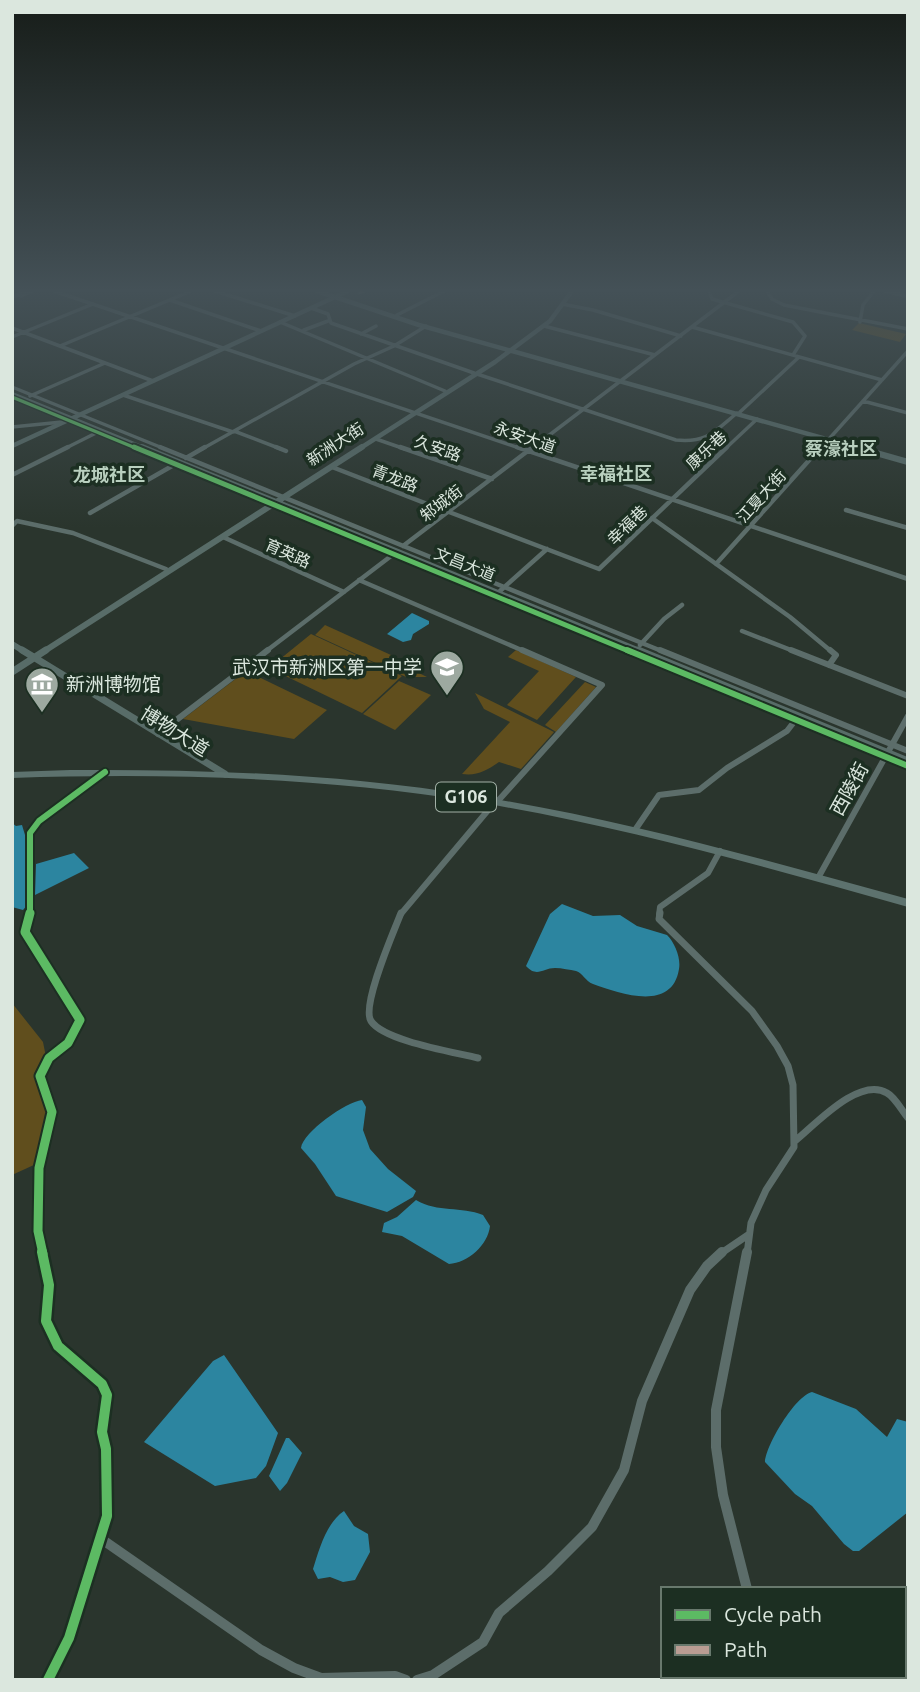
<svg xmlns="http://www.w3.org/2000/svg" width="920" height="1692" viewBox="0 0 920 1692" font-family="Ubuntu,'Noto Sans SC',sans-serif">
	<rect width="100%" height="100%" fill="#2a352d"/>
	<path fill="#604e1d" d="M859,323L906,334L900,342L852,330Z
		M325,625L402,660L405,666L427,677H406L315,635Z
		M311,634L402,676L362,713L269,668Z
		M516,650L576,677L537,720L507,705L539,671L508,657Z
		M246,671L327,710L294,739L183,719Z
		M399,681L431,695L395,730L363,714Z
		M585,682L596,687L556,732L545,725Z
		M475,693L554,732L521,769L499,762C486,771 477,776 462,774L510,722L484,709Z
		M12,1003L43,1042L46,1057C23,1085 47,1089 46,1114C45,1131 39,1148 36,1164L12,1175Z"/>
	<path fill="#2c85a0" d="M412,613L429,621V624L413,634L411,640L403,642L387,634Z
		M12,823L16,826L22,825L25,835L28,904L23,910L12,907Z
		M74,853L89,868L35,895L36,864Z
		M562,904L593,916L620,915L637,926L667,935C675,943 681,958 679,969C672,1013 619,993 593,984C585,981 583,973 576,971C570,970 562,968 555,968C543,968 537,978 526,966L550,914Z
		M362,1100L366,1107L363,1130L370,1149L388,1169L416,1191L413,1197L387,1212L336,1196L315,1164L301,1148C303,1132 346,1102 362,1100Z
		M416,1200C438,1213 461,1206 483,1215L490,1226C488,1245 468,1263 449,1264L402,1236L382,1232L384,1223L397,1217Z
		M224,1355L278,1433L266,1466L256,1478L215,1486L144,1442L213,1361Z
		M812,1392L856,1409L887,1437L897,1419L908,1422V1512L859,1551H853L844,1544L812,1506L795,1494L765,1462C766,1445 795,1396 812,1392Z
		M286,1438H289L302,1453L287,1483L280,1491L269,1476Z
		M344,1511L354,1526L368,1534L370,1552L355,1580L343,1582L330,1577L318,1579L313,1569C319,1550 326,1523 344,1511Z"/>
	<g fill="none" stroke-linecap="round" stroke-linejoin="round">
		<path stroke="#5c6d6a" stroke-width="3.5" d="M54,291L522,449
			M215,291L295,316
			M709,291L712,299L793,322L805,336L793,355
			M767,291L772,299L784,305L908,329
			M359,293L364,291
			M21,296L33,291
			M170,300L261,331
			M562,304L593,310L681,336
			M311,308L328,314L331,323L474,373
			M397,315L444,291
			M280,322L445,391
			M860,322L863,305L874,291
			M544,326L655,355
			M692,327L882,380
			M12,328L153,381
			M304,330L328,321
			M361,334L376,326
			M12,337L93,304
			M60,346L191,291
			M394,346L426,326
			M477,374L676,440C707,443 714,432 737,413
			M12,387L165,449
			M123,395L233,432
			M30,396L105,363
			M12,397L140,449
			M863,401L908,413
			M740,412L799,357
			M12,427L62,422
			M234,431L281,449
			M376,439L405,449
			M64,449L100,431
			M202,449L354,364L394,346
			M531,449L739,291
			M725,449L757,419
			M820,449L908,351"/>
		<path stroke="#5c6d6a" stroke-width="4.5" d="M135,447L147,452
			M160,447L664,652
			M276,447L286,451
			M400,447L492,479
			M517,447L908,579
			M186,458L205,447
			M332,467L448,512
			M12,475L68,447
			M846,510L908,528
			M449,512L599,569L727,447
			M90,513L179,462
			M652,518L790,617L832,652
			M12,526L17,521L73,533L166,569
			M344,533L632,652
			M223,537L344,592
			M403,546L533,447
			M716,564L821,447
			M359,580L526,652
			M500,591L547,549
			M742,631L796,652
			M640,645L664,619L682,605
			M265,652L395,553"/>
		<path stroke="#5c6d6a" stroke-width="6" d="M628,650L908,766
			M660,650L908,751
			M791,650L908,696
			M829,665L836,655L830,650
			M158,734L268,650
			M497,802L602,685L522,650
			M635,830L659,795L699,790L727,768L787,731L797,718
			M818,878L908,716
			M30,915V833L39,821L105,772
			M400,915L495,802
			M659,915L660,907L708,873L720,851"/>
		<path stroke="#5c6d6a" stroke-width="7" d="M30,913L25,932L80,1020L68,1043L49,1058L40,1076L52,1112L39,1168L38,1231L43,1254
			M401,913C394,931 361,1006 371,1021C384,1041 454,1052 478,1058
			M660,913L659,919L752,1011L777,1046L788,1066L793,1085L794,1147L766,1190L751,1223L747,1254
			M795,1141C815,1125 859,1076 887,1093C895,1097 902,1111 908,1118
			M720,1254L748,1235"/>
		<path stroke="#5c6d6a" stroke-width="10" d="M42,1252L49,1285L46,1321L58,1346L102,1384L107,1395L102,1432L106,1449L107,1516L69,1638L48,1680
			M747,1252L716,1410V1447L723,1495L747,1589
			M100,1538L261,1650L294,1668L321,1678L395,1676L406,1680
			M775,1676L776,1680
			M417,1680L433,1675L483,1642L499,1613L548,1571L592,1527L624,1470L642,1401L690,1290L707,1266L722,1252"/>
		<path stroke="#586c68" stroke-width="4.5" d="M317,291L419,325L862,449
			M886,291L908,296
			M12,297L27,291
			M12,394L146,449
			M12,446L348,291
			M359,449L495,362L550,321L572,291"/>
		<path stroke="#586c68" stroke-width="6" d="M142,447L642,652
			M855,447L908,462
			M12,644L25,652
			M43,652L362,447"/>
		<path stroke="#586c68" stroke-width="7" d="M22,650L225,774
			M638,650L908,761
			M12,672L46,650"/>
		<path fill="#5d726e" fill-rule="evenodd" d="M70,770C206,769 342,774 476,796C622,819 765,860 908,899V907C765,867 622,826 476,802C323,777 167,773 12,778V772Z"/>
		<path stroke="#b99d93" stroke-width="2.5" stroke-dasharray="6 2.5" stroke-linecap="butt" d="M359,293L364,291"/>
		<g stroke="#1c2f22" stroke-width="6">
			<path id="cycleway-far4" d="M12,397L138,449"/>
		</g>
		<g stroke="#1c2f22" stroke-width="9">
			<path id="cycleway-far3" d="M134,447L631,652"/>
		</g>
		<g stroke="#1c2f22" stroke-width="10">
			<path id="cycleway-far2" d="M627,650L908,766
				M30,915V833L39,821L105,772"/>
		</g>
		<g stroke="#1c2f22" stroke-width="13">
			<path id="cycleway-far1" d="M30,913L25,932L80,1020L68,1043L49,1058L40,1076L52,1112L39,1168L38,1231L43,1254"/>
		</g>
		<g stroke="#1c2f22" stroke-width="15">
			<path id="cycleway" d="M42,1252L49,1285L46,1321L58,1346L102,1384L107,1395L102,1432L106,1449L107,1516L69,1638L48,1680"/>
		</g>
		<use href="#cycleway-far4" stroke="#5cba63" stroke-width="3.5"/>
		<use href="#cycleway-far3" stroke="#5cba63" stroke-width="5"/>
		<use href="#cycleway-far2" stroke="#5cba63" stroke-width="6"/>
		<use href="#cycleway-far1" stroke="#5cba63" stroke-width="9"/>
		<use href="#cycleway" stroke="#5cba63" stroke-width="10"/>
	</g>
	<linearGradient id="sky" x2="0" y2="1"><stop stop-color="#171d19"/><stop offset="0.55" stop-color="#445157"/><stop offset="1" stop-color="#445157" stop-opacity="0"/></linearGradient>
	<rect width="920" height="528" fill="url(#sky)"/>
	<defs>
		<g id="school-pin" transform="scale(1.75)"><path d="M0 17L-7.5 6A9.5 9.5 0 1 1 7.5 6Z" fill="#9da9a0" stroke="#1c2f22"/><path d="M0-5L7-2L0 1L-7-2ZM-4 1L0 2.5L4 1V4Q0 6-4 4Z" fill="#fff"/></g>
		<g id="museum-pin" transform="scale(1.75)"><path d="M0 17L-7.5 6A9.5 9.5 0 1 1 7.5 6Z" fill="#9da9a0" stroke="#1c2f22"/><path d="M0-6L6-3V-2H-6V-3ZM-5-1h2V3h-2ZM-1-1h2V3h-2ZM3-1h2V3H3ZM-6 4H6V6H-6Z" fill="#fff"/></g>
	</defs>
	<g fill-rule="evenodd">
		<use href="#school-pin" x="447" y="667"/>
		<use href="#museum-pin" x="42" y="684"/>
	</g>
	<g text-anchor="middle" stroke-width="7" stroke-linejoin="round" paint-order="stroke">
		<g font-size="16" fill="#dbe7de" stroke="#1c2f22">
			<text transform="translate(525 437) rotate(19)" y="6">永安大道</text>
			<text transform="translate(335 444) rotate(-33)" y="6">新洲大街</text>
			<text transform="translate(438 448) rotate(19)" y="6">久安路</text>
			<text transform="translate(706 450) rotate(-43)" y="6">康乐巷</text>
			<text transform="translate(395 478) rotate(21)" y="6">青龙路</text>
			<text transform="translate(761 496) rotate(-48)" y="6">江夏大街</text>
			<text transform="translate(441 503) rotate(-37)" y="6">邾城街</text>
			<text transform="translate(627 525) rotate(-44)" y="6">幸福巷</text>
			<text transform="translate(288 553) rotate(24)" y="6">育英路</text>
			<text transform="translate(465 564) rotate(22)" y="6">文昌大道</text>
		</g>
		<g font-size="18" font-weight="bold" fill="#b9d0bf" stroke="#1c2f22">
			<text x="841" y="455">蔡濠社区</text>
			<text x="616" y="480">幸福社区</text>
			<text x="109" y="481">龙城社区</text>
		</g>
		<rect fill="#1c2f22" stroke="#a2b0a6" stroke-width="2" x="436" y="782.5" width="60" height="29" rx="5"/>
		<g font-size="18" font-weight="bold" fill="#dbe7de">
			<text x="466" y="803">G106</text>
		</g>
		<g font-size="19" fill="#dbe7de" stroke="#1c2f22" text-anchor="end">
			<text x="422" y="674">武汉市新洲区第一中学</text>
			<text x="66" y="691" text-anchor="start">新洲博物馆</text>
		</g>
		<g font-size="19" fill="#dbe7de" stroke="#1c2f22">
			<text transform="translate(175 731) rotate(32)" y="7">博物大道</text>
			<text transform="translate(849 789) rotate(-61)" y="7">西陵街</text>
		</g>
	</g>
	<rect width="920" height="1692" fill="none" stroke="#dbe7de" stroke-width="28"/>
	<rect x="661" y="1587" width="245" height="91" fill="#1c2f22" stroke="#68796d" stroke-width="2"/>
	<rect x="675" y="1610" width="35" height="10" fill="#5cba63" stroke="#68796d" stroke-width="2"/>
	<text x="724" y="1622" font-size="21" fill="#dbe7de">Cycle path</text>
	<rect x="675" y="1645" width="35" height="10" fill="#b99d93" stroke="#68796d" stroke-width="2"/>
	<text x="724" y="1657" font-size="21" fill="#dbe7de">Path</text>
</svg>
